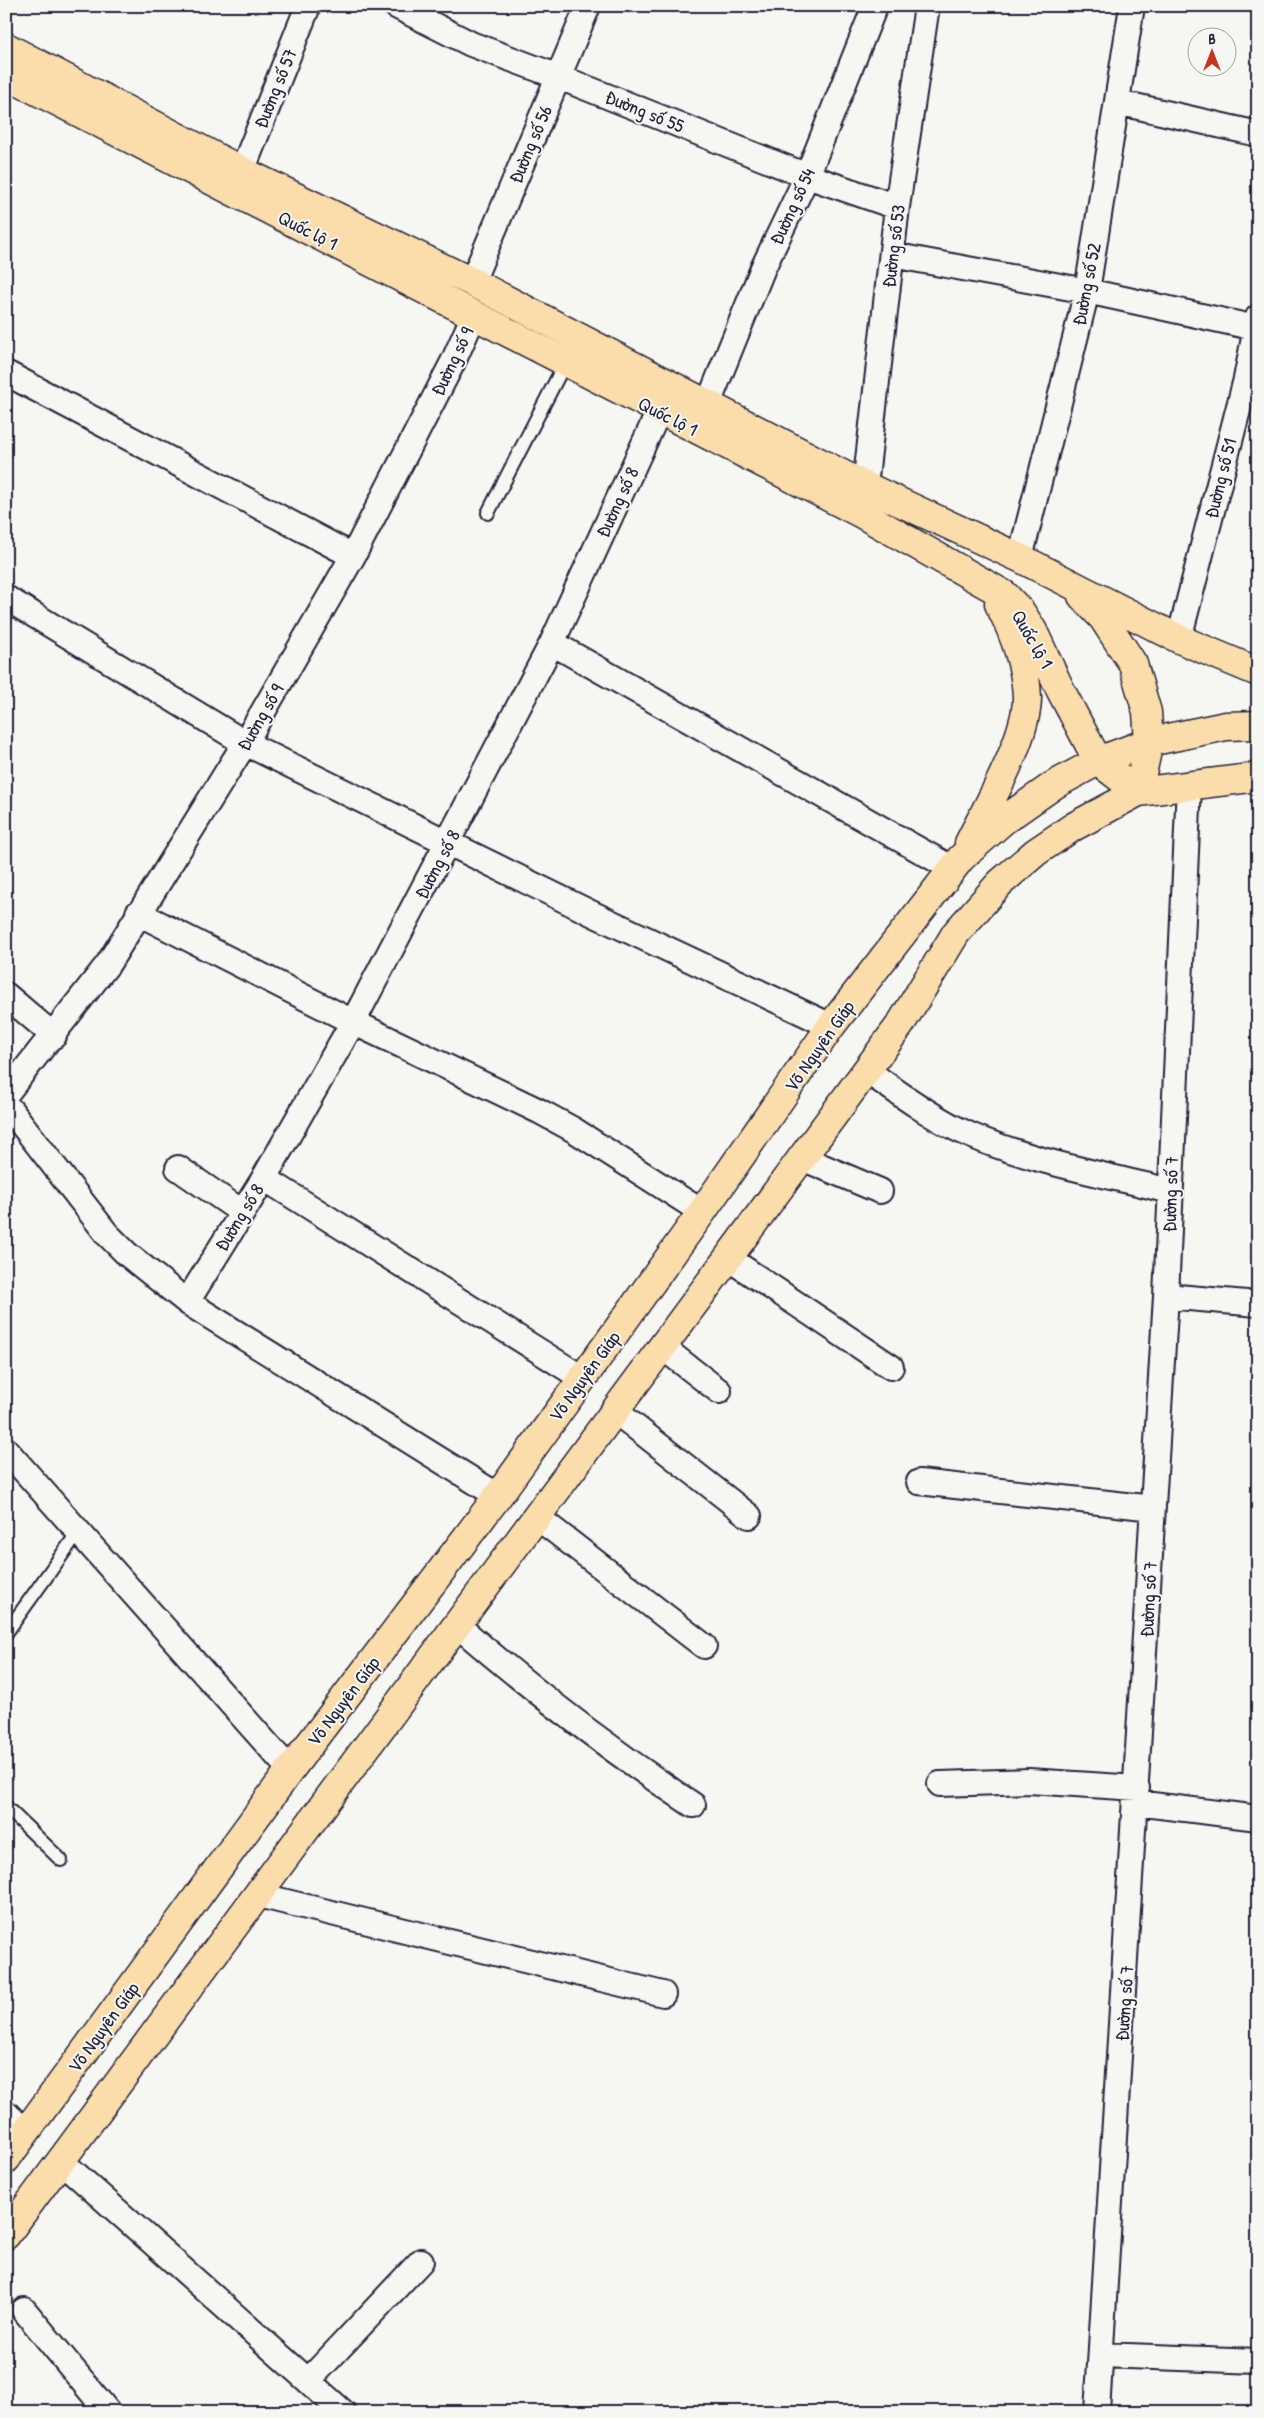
<svg xmlns="http://www.w3.org/2000/svg" width="1264" height="2418" viewBox="0 0 1264 2418" font-family="'Patrick Hand',sans-serif">
	<rect width="100%" height="100%" fill="#f6f6f2"/>
	<filter id="ink" filterUnits="userSpaceOnUse"><feTurbulence type="fractalNoise" baseFrequency=".02" numOctaves="2"/><feDisplacementMap in="SourceGraphic" scale="10" xChannelSelector="R" yChannelSelector="G"/><feConvolveMatrix kernelMatrix="1 2 1 2 8 2 1 2 1" color-interpolation-filters="sRGB"/></filter>
	<g filter="url(#ink)">
		<g fill="none" stroke-linecap="round" stroke-linejoin="round">
			<g stroke="#22223b" stroke-width="16">
				<path id="service" d="M488,513L565,363
					M6,1633L79,1531
					M6,1807L61,1860"/>
			</g>
			<g stroke="#22223b" stroke-width="28">
				<path id="minor" d="M396,6L471,44L559,77L807,176L897,207
					M1117,102L1258,134
					M242,171L308,6
					M892,255L1087,291L1256,328
					M472,282L588,6
					M6,373L353,556
					M708,404L763,268L807,176L875,6
					M865,486L897,207L927,6
					M1020,558L1087,291L1132,6
					M6,598L245,743L589,912L831,1026
					M1179,639L1246,379L1258,317
					M552,643L953,869
					M138,913L353,1022L539,1111L574,1130L702,1212
					M6,995L54,1036
					M867,1071C896,1091 925,1113 957,1129C1018,1159 1103,1174 1170,1191
					M6,1094L108,964L245,743L353,556L453,362L474,315
					M6,1104L107,1234L127,1254L187,1302L498,1496
					M802,1158L880,1191
					M178,1168L242,1212
					M264,1178L582,1378
					M728,1258L891,1367
					M1166,1296L1258,1304
					M187,1302L264,1178L353,1022L552,643L659,411
					M662,1347L719,1391
					M615,1411L749,1516
					M6,1450L290,1770
					M919,1482L1153,1508
					M537,1517L704,1646
					M457,1625C532,1690 610,1750 693,1805
					M940,1784L1029,1781L1137,1788
					M1136,1803L1258,1818
					M258,1895L663,1994
					M6,2113L26,2133
					M61,2161L343,2412
					M24,2310L108,2412
					M1101,2355L1258,2361
					M308,2381L421,2261
					M1097,2412L1166,1296L1189,785"/>
			</g>
			<g stroke="#22223b" stroke-width="31">
				<path id="trunk" d="M6,47L242,171L472,282L865,486L1020,558L1179,639L1258,672
					M6,75L862,514L1005,595L1021,612L1033,631L1061,691L1098,761L1138,792
					M1082,596L1103,618L1133,664L1147,712L1149,742L1138,792
					M969,843C987,807 1027,738 1027,698C1026,665 1014,633 999,604
					M6,2159L290,1770L498,1496L702,1212L831,1026L961,858L1004,820L1054,785L1098,761L1149,742L1226,726L1258,725
					M6,2235L900,1025L956,933L1000,883L1036,852L1073,827L1138,792L1258,777"/>
			</g>
			<use href="#service" stroke="#f6f6f2" stroke-width="12"/>
			<use href="#minor" stroke="#f6f6f2" stroke-width="24"/>
			<use href="#trunk" stroke="#faddab" stroke-width="28"/>
		</g>
	</g>
	<g text-anchor="middle" stroke-width="4" stroke-linejoin="round" paint-order="stroke">
		<g font-size="19" fill="#22223b" stroke="#f6f6f2">
			<text transform="translate(275 88) rotate(-68)" y="7">Đường số 57</text>
			<text transform="translate(645 111) rotate(22)" y="7">Đường số 55</text>
			<text transform="translate(530 144) rotate(-67)" y="7">Đường số 56</text>
			<text transform="translate(792 206) rotate(-65)" y="7">Đường số 54</text>
			<text transform="translate(308 230) rotate(27)" y="7">Quốc lộ 1</text>
			<text transform="translate(893 246) rotate(-83)" y="7">Đường số 53</text>
			<text transform="translate(1086 284) rotate(-79)" y="7">Đường số 52</text>
			<text transform="translate(452 361) rotate(-64)" y="7">Đường số 9</text>
			<text transform="translate(668 416) rotate(27)" y="7">Quốc lộ 1</text>
			<text transform="translate(1220 478) rotate(-76)" y="7">Đường số 51</text>
			<text transform="translate(617 502) rotate(-65)" y="7">Đường số 8</text>
			<text transform="translate(1033 639) rotate(60)" y="7">Quốc lộ 1</text>
			<text transform="translate(260 717) rotate(-60)" y="7">Đường số 9</text>
			<text transform="translate(437 864) rotate(-62)" y="7">Đường số 8</text>
			<text transform="translate(819 1046) rotate(-55)" y="7">Võ Nguyên Giáp</text>
			<text transform="translate(1170 1194) rotate(-88)" y="7">Đường số 7</text>
			<text transform="translate(239 1217) rotate(-58)" y="7">Đường số 8</text>
			<text transform="translate(584 1376) rotate(-54)" y="7">Võ Nguyên Giáp</text>
			<text transform="translate(1148 1599) rotate(-87)" y="7">Đường số 7</text>
			<text transform="translate(343 1701) rotate(-53)" y="7">Võ Nguyên Giáp</text>
			<text transform="translate(1124 2003) rotate(-86)" y="7">Đường số 7</text>
			<text transform="translate(103 2027) rotate(-54)" y="7">Võ Nguyên Giáp</text>
		</g>
	</g>
	<rect width="1264" height="2418" fill="none" stroke="#f6f6f2" stroke-width="25"/>
	<rect x="12" y="12" width="1239" height="2393" fill="none" stroke="#22223b" stroke-width="2" filter="url(#ink)"/>
	<g transform="translate(1212 52)"><circle r="24" fill="#f6f6f2" stroke="#a1a1a9"/>
	<path d="M0-4L9 19L0 12L-9 19Z" fill="#c8321e"/>
	<text y="-8" font-size="14" font-weight="bold" text-anchor="middle" fill="#22223b">B</text>
	</g>
</svg>
